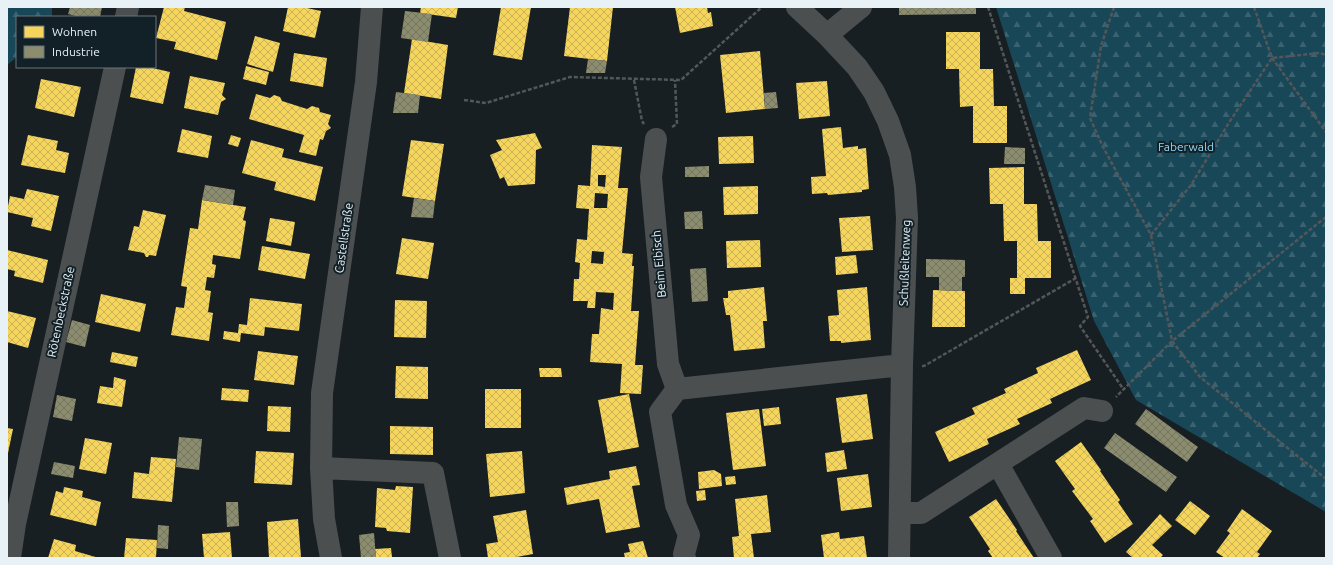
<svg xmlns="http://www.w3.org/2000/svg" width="1333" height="565" viewBox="0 0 1333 565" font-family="Ubuntu,sans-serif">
	<defs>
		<pattern id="forest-firs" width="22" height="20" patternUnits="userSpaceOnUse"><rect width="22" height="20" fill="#184758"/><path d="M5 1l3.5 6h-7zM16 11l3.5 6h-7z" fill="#3a6271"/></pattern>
		<pattern id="homes-cross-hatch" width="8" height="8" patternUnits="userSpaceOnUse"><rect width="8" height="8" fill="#f6d55c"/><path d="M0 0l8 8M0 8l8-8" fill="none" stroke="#cab258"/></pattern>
		<pattern id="industry-cross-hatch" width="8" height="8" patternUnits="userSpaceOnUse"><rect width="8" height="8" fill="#8c8c6e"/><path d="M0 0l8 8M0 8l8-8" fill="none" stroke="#747561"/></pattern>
	</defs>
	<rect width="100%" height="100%" fill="#171f23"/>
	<path fill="url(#forest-firs)" d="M7,7H52V17H17V57L7,65Z
		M996,7H1326V512L1136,400L1094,321Z"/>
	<path fill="url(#homes-cross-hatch)" fill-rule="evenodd" d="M164,7H185L184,11L226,22L217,60L174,49L176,42L156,38Z
		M288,7H302L321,11L315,38L283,31Z
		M421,7H458L456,18L420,13Z
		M501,7H531L522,60L493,55Z
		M570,7H613L607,61L564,56Z
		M675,7H707L708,13L711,12L713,26L680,33Z
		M946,32H980V69H993L994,106H1007V143H973V106L960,107L959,69H946Z
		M255,36L280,43L273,72L247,64Z
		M412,39L448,45L441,99L404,93Z
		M760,51L765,109L726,113L720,55Z
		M294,53L327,58L323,87L290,81Z
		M246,66L269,72L266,85L243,79Z
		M136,67H148L170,72L163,104L130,97Z
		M190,76L225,83L222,95L226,99L221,102L218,115L184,108Z
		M41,79L81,87L74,117L35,108Z
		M827,81L830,116L799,119L796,83Z
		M256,94L270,98L274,95L280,97L282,101L307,109L312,106L319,108L320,112L331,115L328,124L331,128L326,131L323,140L320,139L316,156L299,152L304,135L249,119Z
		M841,127L843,148L858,146V149L866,148L869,189L862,190V192L828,195L827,193L812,194L811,177L826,176L822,129Z
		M182,129L212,136L208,158L177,152Z
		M535,133L542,148L536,150L535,184L508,186L504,177L500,179L490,155L502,150L496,140Z
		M28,135L58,141L56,150L69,153L65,173L21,165Z
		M231,135L241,138L238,147L228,144Z
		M753,136L754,163L719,164L718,137Z
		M251,140L284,149L282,157L323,167L315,201L274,190L276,182L242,173Z
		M411,140L444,144L435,201L402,196Z
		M592,145L622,147L618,188H628L622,253L633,254L632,266H634L631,311H639L635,365H643L641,394L620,393L622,364L590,362L592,334H599L601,308L613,310L614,293L596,292L595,308H587L588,301H573L574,279H579L580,263L575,262L577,239L587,240L589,209L576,208L578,185L590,186ZM598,175H606L605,187L598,186ZM595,193L608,194L607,208H594ZM592,251L604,252L603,264L591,263Z
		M1024,167V204H1037L1038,241H1051V278H1025V294H1010V278H1017V241H1004L1003,204H990L989,168Z
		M758,186V214L724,215L723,187Z
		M27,189L59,196L51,231L31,226L33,218L7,212L10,196L24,199Z
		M202,200L246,207L243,220L246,221L240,259L213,255L212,264L216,265L214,278L207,277L205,290L211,291L208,312L213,313L209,341L171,335L176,307L184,308L187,287L181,286L190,228L198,229Z
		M143,210L166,215L156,256L149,255L148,257H146L144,253L128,250L134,226L139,227Z
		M870,216L873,250L842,252L839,218Z
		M270,218L295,222L291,246L266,241Z
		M402,238L434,243L428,279L396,274Z
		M760,240L761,267L727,268L726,241Z
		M262,246L310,254L305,279L258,270Z
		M7,250L48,260L43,283L14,276L15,271L7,269Z
		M856,255L858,273L836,275L835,257Z
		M764,287L767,321H763L765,348L734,351L730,315H726L723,298H728V291Z
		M867,287L871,340L841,343V341H830L828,316L839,315L837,290Z
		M933,290L965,291V327H932Z
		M101,294L146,304L140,332L95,322Z
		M250,298L302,304L299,331L265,327L264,336L241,333L240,342L223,339L224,331L238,333L239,324L247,325Z
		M395,300L427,301L426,338L394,337Z
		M7,311L36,318L28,348L7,342Z
		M1077,350L1091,380L1050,399L1052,403L1017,419L1020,424L987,439L989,444L949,462L935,432L975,414L972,408L1006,393L1004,389L1038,373L1036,368Z
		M258,351L298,356L294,385L254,380Z
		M112,352L138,357L136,367L110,362Z
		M396,366L428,367V399L395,398Z
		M539,368H561L562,377H540Z
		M114,377L126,380L122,407L97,403L100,386L113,388Z
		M222,388L249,390L248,402L221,400Z
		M485,389H521V428H485Z
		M629,394L639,447L608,453L598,400Z
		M867,394L873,439L842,443L836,398Z
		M268,406L291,407L290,432L267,431Z
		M779,407L781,424L764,426L762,409Z
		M759,409L766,466L733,470L726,413Z
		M390,426L433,427V455L390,454Z
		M7,428L13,429L8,453H7Z
		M85,438L112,443L106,474L79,469Z
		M1081,442L1101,470L1100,471L1120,500L1118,502L1133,524L1105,543L1090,521L1093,519L1072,491L1075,489L1055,461Z
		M844,450L847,469L827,472L825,453Z
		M256,451L294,453L292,485L254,483Z
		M522,451L525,493L490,497L486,454Z
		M151,457L176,459L172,502L132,498L134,472L149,474Z
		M636,466L640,485L632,486L640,527L606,533L599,499L567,505L564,488L610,479L609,471Z
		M714,470L721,474L722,486L699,489L698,472Z
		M868,474L872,507L841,511L837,478Z
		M735,476L736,484L726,485L725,477Z
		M396,486L413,487L410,533L387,531L386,528L375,527L377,488L395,490Z
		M64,487L83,491L82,497L101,502L96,526L50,515L56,491L63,493Z
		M705,490L706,500L697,501L696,491Z
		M767,495L771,532L751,534L754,558H734L732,537L739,536L735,499Z
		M996,499L1017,530L1016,531L1034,558H993L988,551L990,549L969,517Z
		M1190,501L1210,516L1195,535L1175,520Z
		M1242,509L1272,531L1257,552L1260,554L1257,558H1225L1216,552L1230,533L1227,531Z
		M526,510L533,554L511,558H488L486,544L498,542L493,516Z
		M1160,514L1172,526L1152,545L1163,555L1160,558H1133L1126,552Z
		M298,519L301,557L269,558L267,522Z
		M230,532L232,558H204L202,534Z
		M839,532L840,539L864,536L867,558H824L821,535Z
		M126,538L157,540L156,558H124Z
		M54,539L76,545L75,551L99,558H48Z
		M643,541L648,558H625L624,553L630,552L628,544Z
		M391,548L392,557L376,558L375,549Z"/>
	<path fill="url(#industry-cross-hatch)" d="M70,7H102L100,17H79L68,14Z
		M899,7H976V14L899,15Z
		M405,11L432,14L428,42L401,38Z
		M588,59L607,61L605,73H586Z
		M396,92L420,95L418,113H393Z
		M776,92L778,108L765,109L764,93Z
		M1005,147L1025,148V164H1004Z
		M709,166V177H685V167Z
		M205,185L235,190L233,205L202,200Z
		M414,198L435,201L433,218L411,217Z
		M702,211L703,229H685L684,212Z
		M926,259L965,260V277H962V291L939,290V277H926Z
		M706,268L708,301L692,302L690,269Z
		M72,320L90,325L85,347L66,342Z
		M57,395L76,399L72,421L53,417Z
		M1146,409L1198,447L1187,462L1135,424Z
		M1115,433L1177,477L1166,492L1104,448Z
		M179,437L202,439L199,470L176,467Z
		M54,462L75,466L73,478L51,474Z
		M226,502H238L239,526L227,527Z
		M158,525L169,526L168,549L157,548Z
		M374,533L376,558H361L359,535Z"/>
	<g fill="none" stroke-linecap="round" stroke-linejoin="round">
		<path stroke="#535759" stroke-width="2.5" stroke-dasharray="4 2" stroke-linecap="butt" d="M988,7L1088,317L1080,326L1124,390
			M1114,7L1101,46L1090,118L1103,147L1151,235L1172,341L1116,397
			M1254,7L1272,58L1326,132
			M634,80L642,121L644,124
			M464,100L486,103L570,77L681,80L762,7
			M672,127L677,124L675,80
			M1326,217L1172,341L1200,377L1326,479
			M1151,235L1191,185L1230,121L1272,58L1320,53L1326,55
			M922,366H924L1076,278"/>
		<path stroke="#4c4f50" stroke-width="22" d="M797,7L827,35L857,67L874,92L888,121L900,155L905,187L907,218L902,365L899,558
			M126,17L128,7
			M827,35L861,7
			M656,139L651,177L668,364L677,389L660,412L676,505L689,535L684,554L685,558
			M677,389L902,365
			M998,464L1051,558
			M321,468L433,473L450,558
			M900,513H921L1084,408L1102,411
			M10,558L15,524L115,67
			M331,558L324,519L321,468L322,393L366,82L372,7"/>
	</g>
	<g text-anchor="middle" stroke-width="4" stroke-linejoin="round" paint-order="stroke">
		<g font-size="12" fill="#90d6f4" stroke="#122128">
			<text x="1186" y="151">Faberwald</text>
		</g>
		<g font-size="12" fill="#e8f2f6" stroke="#122128">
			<text transform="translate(344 238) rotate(-82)" y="4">Castellstraße</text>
			<text transform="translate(905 263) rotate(-88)" y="4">Schußleitenweg</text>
			<text transform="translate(659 264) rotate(-95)" y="4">Beim Eibisch</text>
			<text transform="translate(61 312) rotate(-78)" y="4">Rötenbeckstraße</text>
		</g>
	</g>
	<rect width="1333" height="565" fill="none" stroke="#e8f2f6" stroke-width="16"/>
	<rect x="16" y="16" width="140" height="52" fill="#122128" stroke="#68757a"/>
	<rect x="24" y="26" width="20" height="12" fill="#f6d55c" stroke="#68757a"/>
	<text x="52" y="36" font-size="12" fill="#e8f2f6">Wohnen</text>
	<rect x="24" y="46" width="20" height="12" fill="#8c8c6e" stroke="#68757a"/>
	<text x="52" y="56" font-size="12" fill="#e8f2f6">Industrie</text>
</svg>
